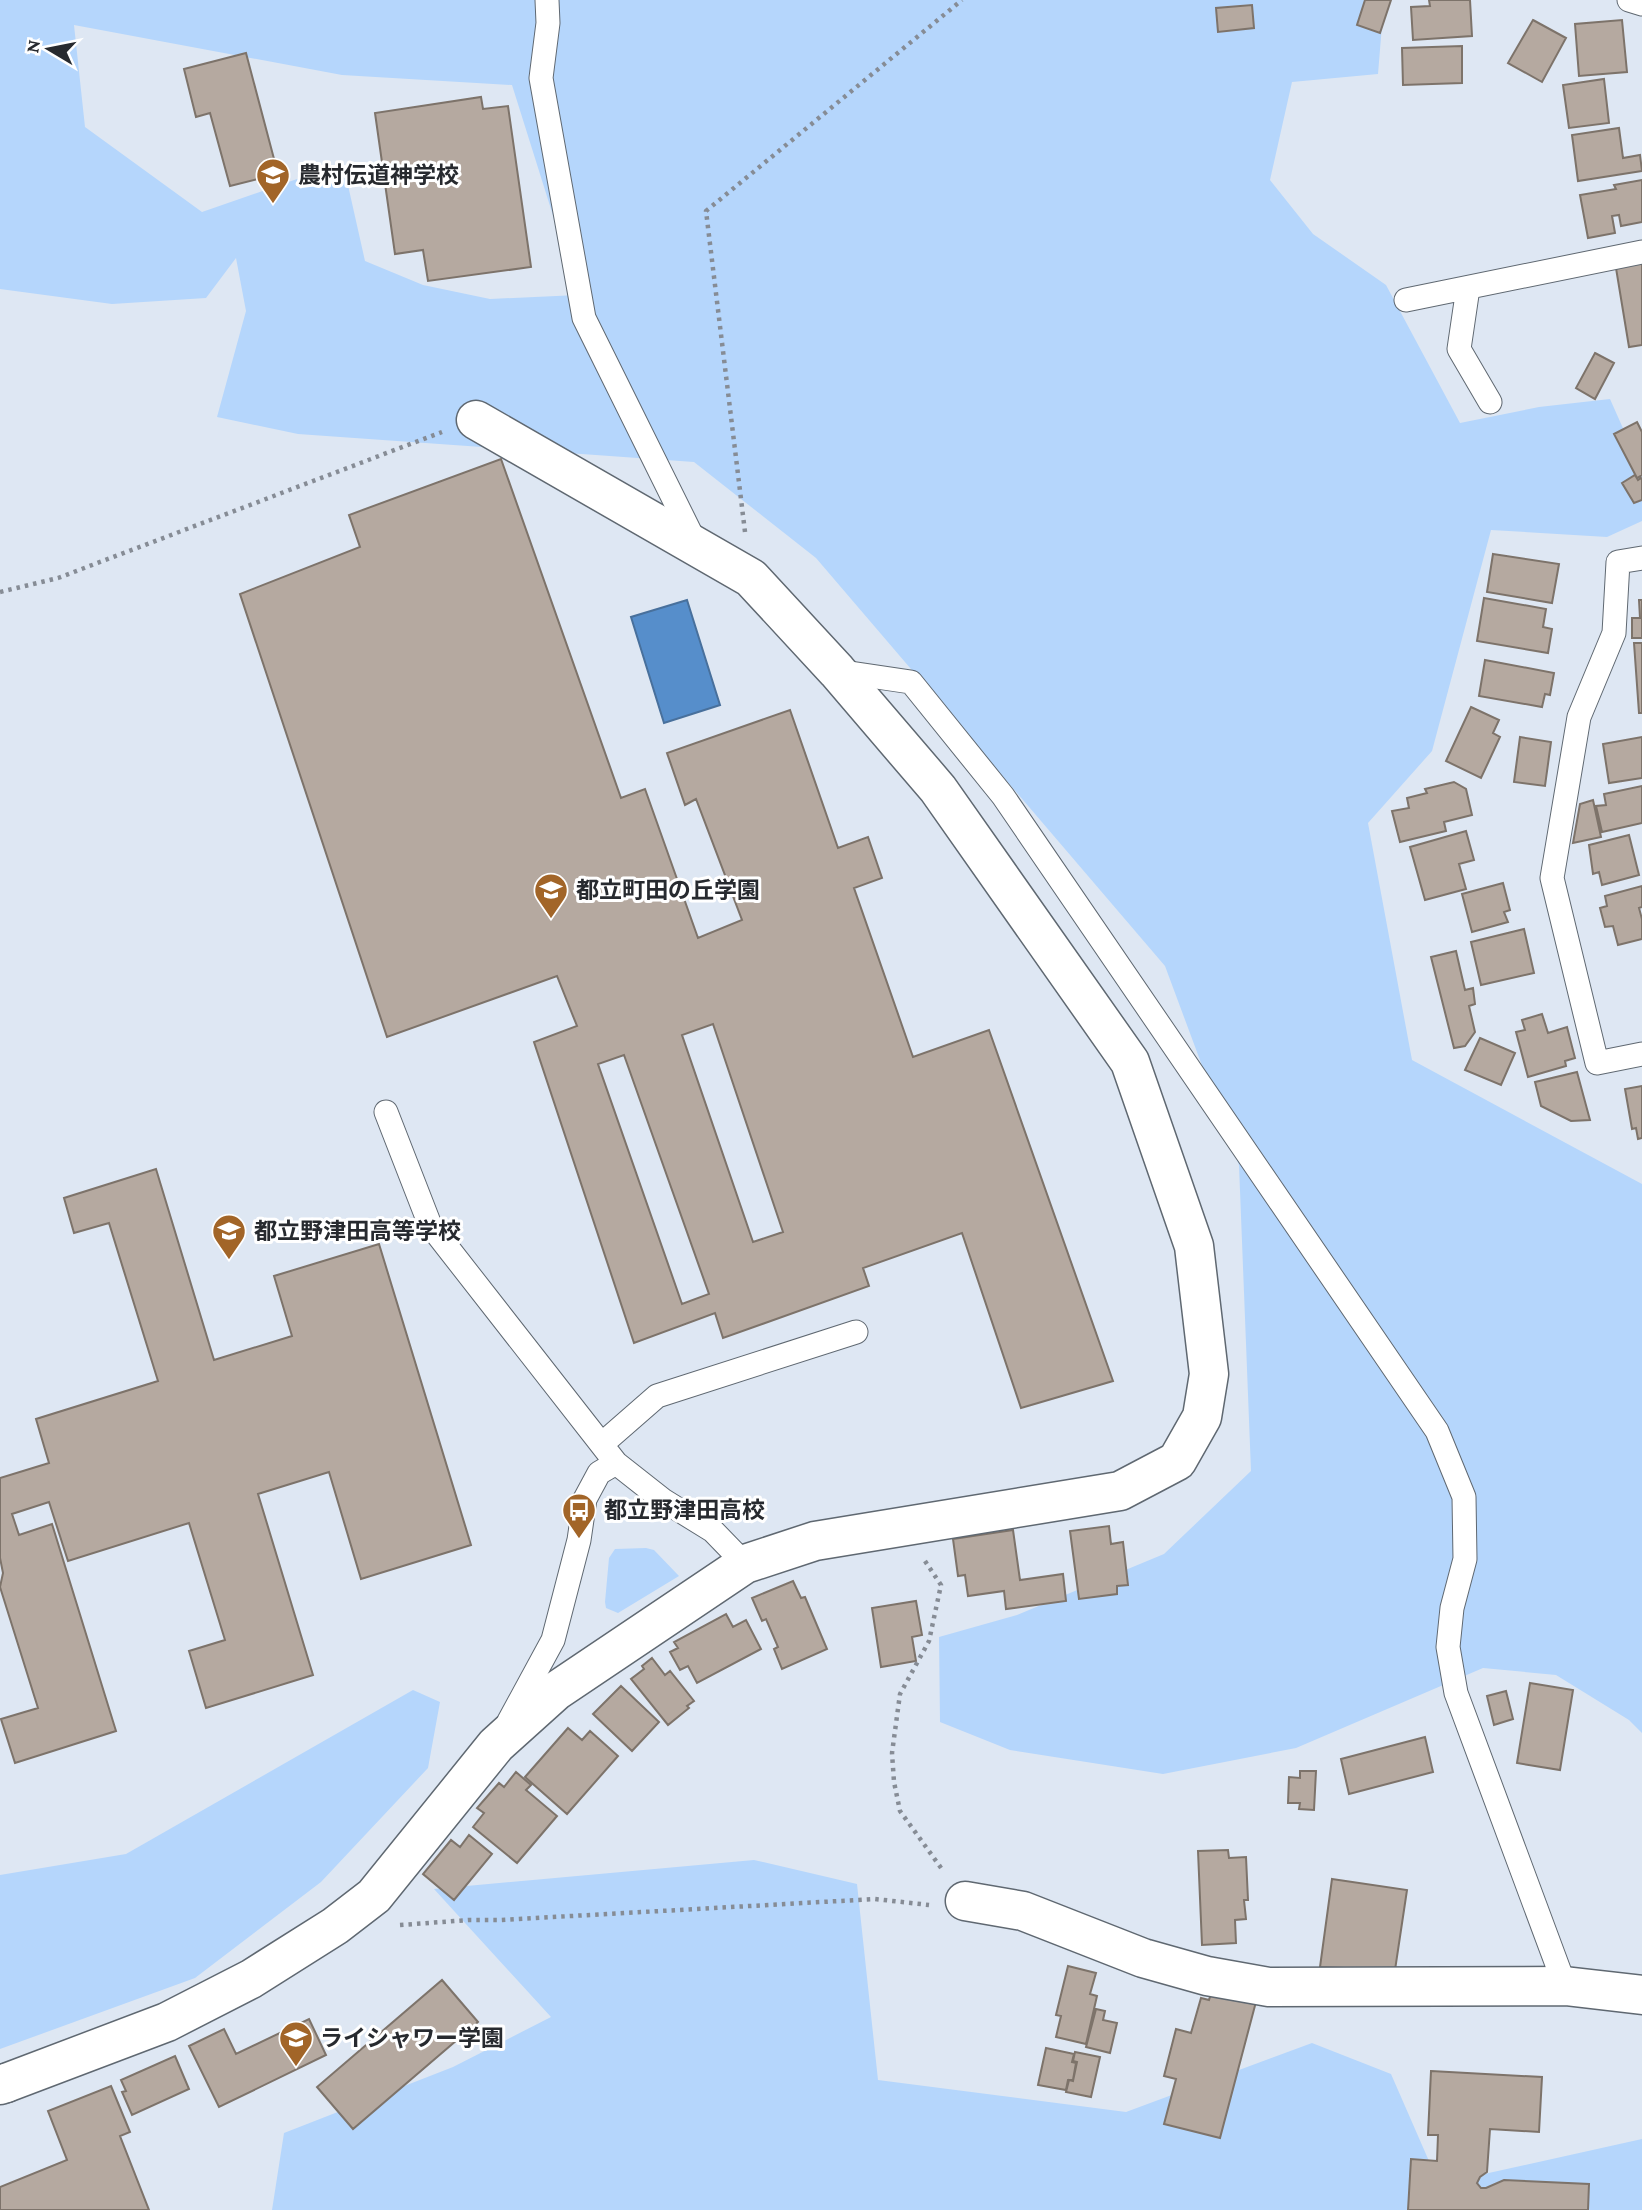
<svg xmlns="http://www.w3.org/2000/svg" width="1642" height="2210" viewBox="0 0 1642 2210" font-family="'Crimson Pro','Noto Sans JP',serif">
	<rect width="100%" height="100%" fill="#dee7f3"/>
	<path fill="#b5d6fc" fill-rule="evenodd" d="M0,0H1386L1382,25L1378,74L1292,82L1270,180L1313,234L1386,285L1460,423L1539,407L1610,399L1642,471V521L1607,537L1491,530L1432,751L1368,823L1412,1060L1642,1184V1733L1629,1720L1556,1675L1483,1668L1296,1748L1163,1774L1010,1750L940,1722L939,1637L1017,1615L1164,1554L1251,1471L1239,1165L1165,966L816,558L694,462L298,434L217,417L246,311L236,258L206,298L112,304L0,289ZM74,25L342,75L512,85L578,295L490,299L423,285L365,261L343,163L202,212L85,127Z
		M646,1548L654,1550L679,1576L618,1613L606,1608L605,1602L609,1558L615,1549Z
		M413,1690L440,1702L428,1768L321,1882L195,1978L0,2049V1875L126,1854Z
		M754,1860L857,1884L878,2080L1126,2112L1312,2043L1391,2074L1439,2184L1642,2139V2210H272L284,2133L453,2067L551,2017L434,1889Z"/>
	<path fill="#568ecb" stroke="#48709c" stroke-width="2" d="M687,600L720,705L664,723L631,617Z"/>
	<path fill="#b5a9a0" stroke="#7d736a" stroke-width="2" fill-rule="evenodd" d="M1365,0H1391L1380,33L1357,25Z
		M1429,0H1470L1472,36L1413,40L1411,7L1430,6Z
		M1252,5L1254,28L1218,32L1216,8Z
		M1533,20L1566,38L1542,82L1508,63Z
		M1622,20L1627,72L1579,76L1575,24Z
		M1462,46V83L1403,85L1402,48Z
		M246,53L278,174L230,186L210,113L196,117L184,69Z
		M1604,79L1609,123L1569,128L1563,85Z
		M481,97L483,109L508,106L531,267L428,281L423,250L395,254L375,113Z
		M1619,128L1623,158L1640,155L1642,171L1578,181L1572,135Z
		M1642,180V222L1621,226L1619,215L1612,216L1615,233L1588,238L1580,195L1616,189L1614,185Z
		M1642,257V345L1629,347L1615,262Z
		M1595,353L1614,363L1595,399L1576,388Z
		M1637,422L1642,432V475L1637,478L1614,434Z
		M501,459L621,798L645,789L698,938L742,920L696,799L685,805L667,753L790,710L838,848L868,837L882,878L854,888L913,1057L989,1030L1113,1381L1021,1408L962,1233L863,1268L869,1286L723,1338L715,1313L634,1343L534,1042L577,1026L557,976L387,1037L240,594L360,547L349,515ZM713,1024L783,1232L753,1242L682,1035ZM624,1055L709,1294L682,1304L598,1064Z
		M1635,475L1638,480L1641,478L1642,480V500L1634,503L1622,483Z
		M1493,554L1559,564L1552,603L1487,592Z
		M1484,598L1546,609L1543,627L1552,629L1548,653L1477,641Z
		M1639,600H1642V638H1632V618H1640Z
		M1634,643H1642V713H1639Z
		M1485,660L1554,673L1550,695L1545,694L1542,707L1479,696Z
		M1471,707L1499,720L1493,733L1500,737L1481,778L1446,761Z
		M1520,737L1551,742L1545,786L1514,782Z
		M1642,737V778L1609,783L1603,744Z
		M1454,782L1466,789L1472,815L1444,822L1446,831L1400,842L1392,811L1409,808L1407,798L1427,793L1425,789Z
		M1642,786V823L1602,832L1596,806L1606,805L1604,794Z
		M1593,800L1601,837L1573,843L1580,804Z
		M1466,831L1474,860L1459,864L1466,889L1425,900L1410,847Z
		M1629,835L1639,875L1602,885L1599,872L1593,874L1589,845Z
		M1503,883L1510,910L1504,912L1508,922L1472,932L1462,894Z
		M1642,886V907L1639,908L1642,919V939L1618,945L1613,926L1605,927L1600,908L1607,906L1605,896Z
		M1524,929L1534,973L1481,985L1471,942Z
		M1456,951L1465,990L1473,988L1475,1004L1469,1006L1475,1032L1465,1046L1454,1048L1431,957Z
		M1542,1014L1548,1033L1567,1027L1575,1058L1565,1061L1566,1066L1528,1077L1516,1032L1525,1030L1522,1020Z
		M1480,1038L1515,1053L1501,1085L1465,1070Z
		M1577,1072L1590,1120L1571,1121L1541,1106L1535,1082Z
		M1642,1086V1138L1638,1139L1636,1128L1632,1129L1625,1089Z
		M156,1169L214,1360L292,1336L274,1276L379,1244L471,1545L361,1579L329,1472L258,1494L313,1675L206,1708L189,1651L225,1640L189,1523L68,1561L49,1502L12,1514L19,1535L52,1524L116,1731L15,1763L1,1719L38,1708L0,1587L3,1573L0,1558V1478L49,1463L36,1419L158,1381L109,1223L74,1233L64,1198Z
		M1109,1526L1111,1544L1123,1542L1128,1585L1117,1586V1594L1079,1599L1070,1531Z
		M1013,1530L1020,1580L1063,1574L1066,1601L1006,1609L1004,1591L968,1596L965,1575L958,1576L953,1539Z
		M793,1581L801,1598L805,1597L827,1649L782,1669L774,1649L778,1647L766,1619L762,1621L752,1598Z
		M916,1601L922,1635L912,1637L916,1661L881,1667L872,1608Z
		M726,1614L733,1627L746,1620L761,1649L697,1683L688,1666L680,1670L670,1652L678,1648L674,1642Z
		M652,1658L665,1675L670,1671L694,1701L687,1706L689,1708L668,1725L631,1679L644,1669L642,1666Z
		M1530,1683L1573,1690L1560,1770L1517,1763Z
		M621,1686L659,1722L632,1751L593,1714Z
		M1506,1691L1513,1719L1494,1725L1487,1696Z
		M568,1728L582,1740L590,1731L618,1756L567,1814L525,1777Z
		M1425,1737L1433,1772L1349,1794L1341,1759Z
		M1300,1771H1316L1314,1810L1299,1809L1300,1803H1288L1289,1777L1300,1778Z
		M516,1772L531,1785L526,1790L557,1816L517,1863L473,1827L484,1813L477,1808L499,1783L504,1787Z
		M469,1835L492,1854L454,1900L423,1874L451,1840L460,1847Z
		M1228,1850L1229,1858L1246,1857L1248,1900H1244L1246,1919L1235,1920L1236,1943L1202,1945L1198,1851Z
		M1332,1879L1407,1890L1395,1970L1320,1967Z
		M1068,1966L1096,1973L1090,1994L1097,1996L1086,2044L1056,2037L1061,2016L1056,2015Z
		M442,1980L478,2022L353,2129L317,2087Z
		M1213,1987L1257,1998L1220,2138L1164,2124L1176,2079L1164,2076L1176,2029L1191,2033L1201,1998L1209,2000Z
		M1096,2009L1105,2011L1103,2020L1117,2023L1110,2053L1086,2047Z
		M309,2019L326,2055L219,2107L189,2046L224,2029L236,2054Z
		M1046,2048L1074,2054L1072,2062L1076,2063L1073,2080H1068L1066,2090L1038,2085Z
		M1075,2052L1100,2057L1091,2097L1066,2092L1069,2080L1073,2081L1077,2062L1073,2061Z
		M175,2056L189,2089L132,2115L122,2092L126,2091L121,2080Z
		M1431,2071L1542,2077L1539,2132L1490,2129L1487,2172L1480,2177L1477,2183L1481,2188H1486L1504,2180L1589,2184L1588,2210H1408L1411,2159L1437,2161L1438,2135H1428Z
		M111,2086L130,2132L120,2136L149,2210H0V2187L67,2160L48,2111Z"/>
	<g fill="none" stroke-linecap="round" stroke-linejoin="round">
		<g stroke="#5f6871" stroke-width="25">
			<path id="lane" d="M547,0L548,23L541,78L584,318L696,544
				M1629,0L1642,4
				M1468,288L1459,349L1490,402
				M1406,300L1642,252
				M1642,558L1618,562L1614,633L1579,717L1552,878L1597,1063L1642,1054
				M837,671L911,682L1003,796L1437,1431L1464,1497L1465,1559L1452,1608L1448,1647L1456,1693L1565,1986
				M386,1112L430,1225L616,1463
				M602,1444L657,1396L856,1332
				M509,1721L553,1640L579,1540L585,1499L599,1473L616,1463L663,1500L713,1531L745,1564"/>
		</g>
		<g stroke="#5f6871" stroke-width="41">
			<path id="street" d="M965,1901L1023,1911L1143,1958L1207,1976L1269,1987L1565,1986L1642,1995
				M6,2083L167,2022L251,1979L335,1926L374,1896L496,1745L556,1691L745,1564L815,1541L1120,1491L1177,1461L1202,1417L1209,1374L1194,1246L1130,1062L938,789L837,671L751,578L476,420"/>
		</g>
		<g stroke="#5f6871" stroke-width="41">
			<path id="secondary" d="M0,2085L6,2083"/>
		</g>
		<path stroke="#868c95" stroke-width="4.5" stroke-dasharray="3.5 5" stroke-linecap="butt" d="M745,532L706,211L962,0
			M0,592L58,578L442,432
			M925,1561L941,1585L929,1641L900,1694L892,1753L894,1782L900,1811L944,1872
			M400,1925L469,1920H500L875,1899L929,1905"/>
		<use href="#lane" stroke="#fff" stroke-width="23"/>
		<use href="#street" stroke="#fff" stroke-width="38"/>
		<use href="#secondary" stroke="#fff" stroke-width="38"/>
	</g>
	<defs>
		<g id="school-pin" transform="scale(1.75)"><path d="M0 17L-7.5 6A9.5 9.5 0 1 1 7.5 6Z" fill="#a26528" stroke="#fff"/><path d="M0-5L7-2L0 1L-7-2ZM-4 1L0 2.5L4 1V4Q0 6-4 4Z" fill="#fff"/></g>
		<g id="bus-pin" transform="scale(1.75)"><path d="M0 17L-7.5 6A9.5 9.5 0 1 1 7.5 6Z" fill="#a26528" stroke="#fff"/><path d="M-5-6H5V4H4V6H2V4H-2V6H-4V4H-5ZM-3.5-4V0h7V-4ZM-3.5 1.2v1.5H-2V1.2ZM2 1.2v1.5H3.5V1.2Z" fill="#fff"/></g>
	</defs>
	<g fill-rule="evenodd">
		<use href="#school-pin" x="273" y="175"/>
		<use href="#school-pin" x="551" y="890"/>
		<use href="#school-pin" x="229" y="1231"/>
		<use href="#bus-pin" x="579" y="1510"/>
		<use href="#school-pin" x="296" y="2038"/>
	</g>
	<g text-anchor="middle" stroke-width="6" stroke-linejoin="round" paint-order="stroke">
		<g font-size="23" font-weight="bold" fill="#272a2f" stroke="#fff" text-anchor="start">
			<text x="298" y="183">農村伝道神学校</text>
			<text x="576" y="898">都立町田の丘学園</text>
			<text x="254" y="1239">都立野津田高等学校</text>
			<text x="604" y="1518">都立野津田高校</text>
			<text x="320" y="2046">ライシャワー学園</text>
		</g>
	</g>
	<g transform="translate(49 49) rotate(280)" stroke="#ffffff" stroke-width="5" paint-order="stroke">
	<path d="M0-5L12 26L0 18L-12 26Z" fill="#272a2f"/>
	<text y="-10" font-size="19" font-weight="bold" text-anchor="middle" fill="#272a2f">N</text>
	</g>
</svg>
